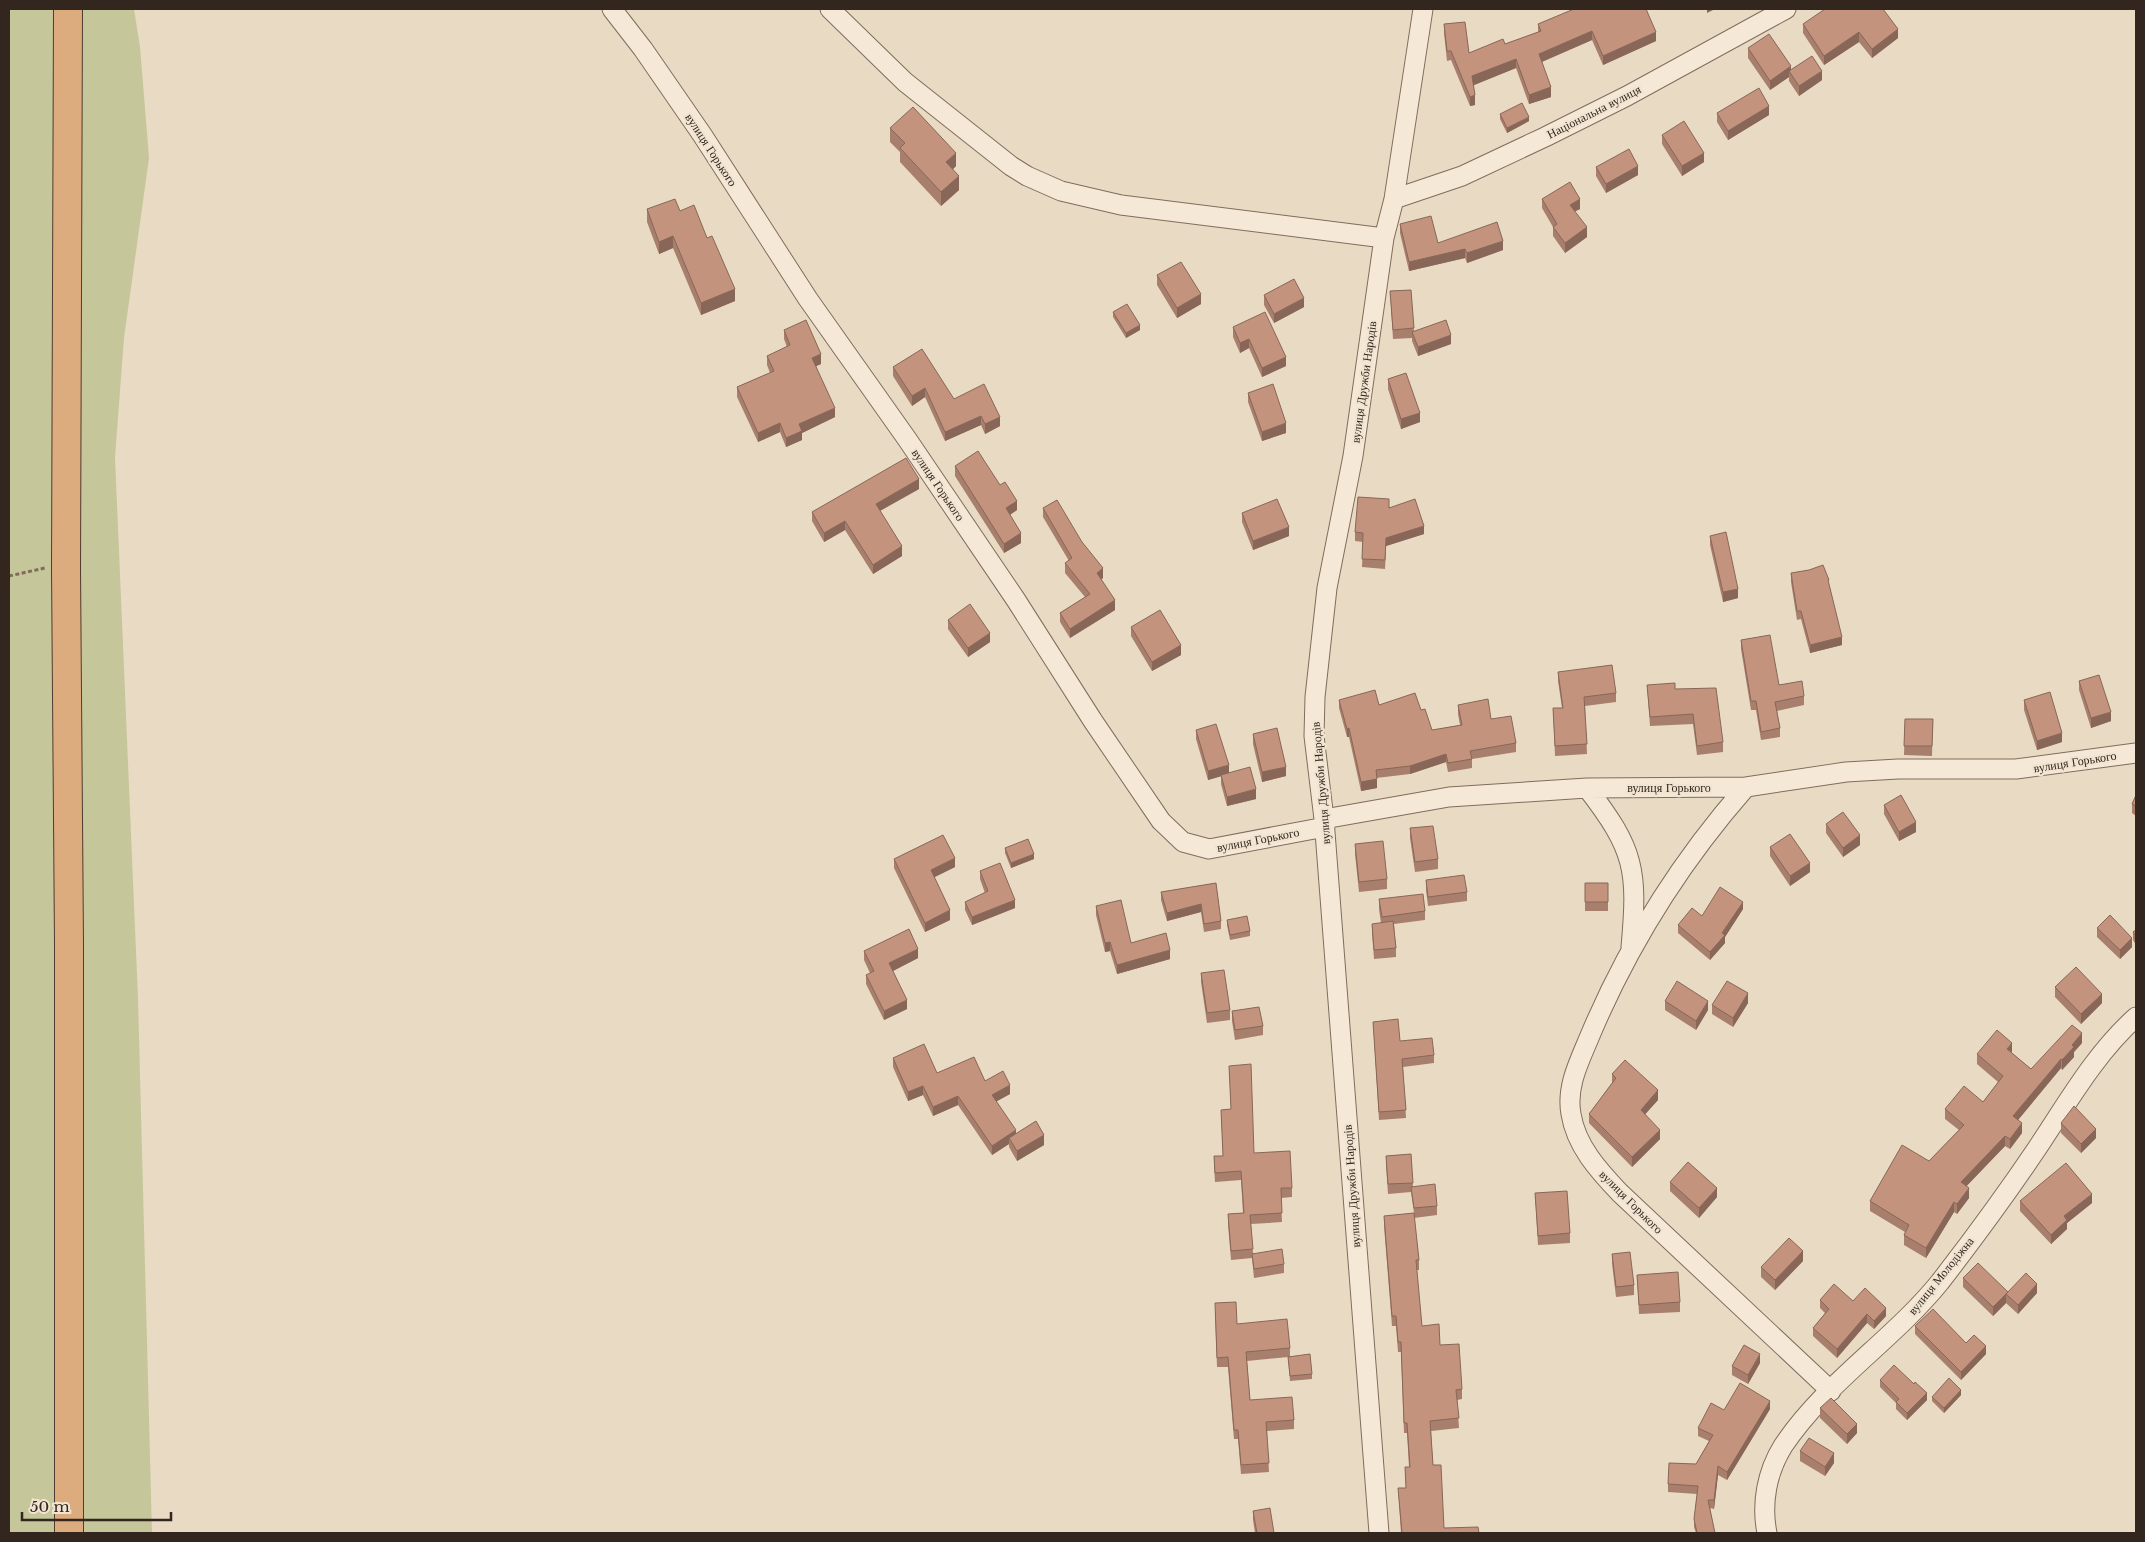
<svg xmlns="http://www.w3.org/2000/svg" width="2145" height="1542" viewBox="0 0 2145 1542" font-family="'Libre Baskerville',serif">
	<rect width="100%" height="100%" fill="#e9dac4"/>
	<path fill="#c5c699" d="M9,9H134L140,47L149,158L124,338L115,457L138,999L152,1533H9Z"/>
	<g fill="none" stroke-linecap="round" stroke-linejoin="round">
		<g stroke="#816c5c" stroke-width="21">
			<path id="minor" d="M612,9L643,49L703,136L808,299L907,439L1016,600L1093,721L1161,821L1183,842L1209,849L1325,827
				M830,9L905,82L1011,166L1027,176L1061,191L1121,205L1384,238
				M1394,199L1462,176L1545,137L1627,96L1786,9
				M1746,787C1681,861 1627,947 1589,1038C1579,1062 1566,1087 1571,1114C1576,1146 1599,1171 1620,1193L1831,1391
				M1587,788C1635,850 1638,870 1631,947
				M1324,819L1449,797L1587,788L1746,787L1846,772L1898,769H2016L2136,753
				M1379,1533L1324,819L1314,736L1315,697L1327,588L1353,456L1384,238L1394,199L1423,9
				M1767,1533C1761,1503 1767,1472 1783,1446C1825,1383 1893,1340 1940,1282C1974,1238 2007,1193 2038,1147C2068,1102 2095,1054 2136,1017"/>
		</g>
		<g stroke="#503b30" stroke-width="30">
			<path id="trunk" d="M68,9L66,569L69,944V1533"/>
		</g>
		<path stroke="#816c5c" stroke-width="3" stroke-dasharray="4 2.5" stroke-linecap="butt" d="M9,576L45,568"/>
		<use href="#minor" stroke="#f5e8d6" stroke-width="19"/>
		<use href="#trunk" stroke="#dcac7e" stroke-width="28"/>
	</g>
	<path fill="#a87e6c" d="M1444,24L1469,53L1505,44L1538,32V24L1656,41L1603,65L1592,40L1542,62L1551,97L1529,104L1516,68L1473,85L1475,105L1470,106L1451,60L1447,61L1444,33Z
		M1803,24L1898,38L1872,58L1859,42L1824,65L1803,33Z
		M1748,48L1791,70L1822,80L1799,96L1789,81V77L1770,90L1748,58Z
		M1717,113L1769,115L1728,140L1717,122Z
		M1500,114L1529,121L1507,133L1500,119Z
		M890,128L956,166L953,169L959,190L941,206L900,162V152L890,142Z
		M1662,135L1704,162L1682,176L1662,144Z
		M1596,167L1638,175L1606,193L1596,176Z
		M1542,199L1580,209L1575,211L1587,237L1565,253L1553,236V227L1542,208Z
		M647,209L680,211L735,301L701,315L673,248L659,254L647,222Z
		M1400,224L1438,243L1503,250L1467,263L1465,258L1409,271L1400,233Z
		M1157,275L1201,304L1177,318L1157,285Z
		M1411,290L1414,331L1451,344L1418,356L1412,341V338L1393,339L1390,291Z
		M1264,295L1304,307L1274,323L1264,305Z
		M1113,312L1140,330L1126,338L1113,317Z
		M1233,327L1286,366L1262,377L1249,348L1240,353L1233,337Z
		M784,330L821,364L816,366L835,417L802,433V440L786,447L780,432L758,442L737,397V387L770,373L767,365V356L787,347L784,339Z
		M893,367L954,399L1000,426L985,434L981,425L945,441L925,397L912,406L893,376Z
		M1388,379L1420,422L1401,429L1388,389Z
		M1248,393L1286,433L1262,441L1248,402Z
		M955,466L1000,485L1017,510L1010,515L1021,543L1004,553L955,476Z
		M919,489L880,511L902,556L873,574L845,530L824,542L812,521V512Z
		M1389,507L1424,534L1386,546L1385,569L1362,567L1363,542L1355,541V532Z
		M1043,508L1103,578L1101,579L1115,610L1070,638L1060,622V613L1085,597L1065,573V563L1069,561L1043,517Z
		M1242,513L1289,536L1253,550L1242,522Z
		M1710,536L1738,598L1723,602L1710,545Z
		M1791,573L1829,586L1842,645L1810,653L1801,619L1797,620L1791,582Z
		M948,620L990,642L968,657L948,629Z
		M1131,627L1181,655L1152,671L1131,636Z
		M1741,640L1779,685L1804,696V705L1777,711L1780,728V737L1761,740L1756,710H1751L1741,649Z
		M1558,672L1616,693V702L1585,706L1587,754L1555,756L1553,708H1562L1558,681Z
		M2079,681L2111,721L2091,728L2079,690Z
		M1647,685L1675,689L1723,742V752L1697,755L1693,724L1650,726Z
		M1339,700L1421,710L1432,730L1460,725L1458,714V705L1491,719L1516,743V752L1472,759V768L1448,772L1446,762L1410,774L1376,778L1377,788L1361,791L1349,737H1347L1339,708Z
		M2024,700L2062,742L2037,750L2024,710Z
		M1905,719H1933L1932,756L1904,755Z
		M1196,730L1229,773L1256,799L1227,806L1221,784V776L1208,780L1196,739Z
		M1253,734L1286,776L1262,782L1253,744Z
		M2136,795V816L2132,813V804Z
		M1884,805L1916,832L1899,841L1884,814Z
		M1826,824L1860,845L1843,857L1826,833Z
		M1410,828L1438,859V869L1415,872L1410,838Z
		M1355,844L1387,879V889L1359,892L1355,854Z
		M1770,847L1810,872L1790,886L1770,856Z
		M1005,848L1034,859L1011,868L1005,853Z
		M894,859L955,867L934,877L950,920L925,932L894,868Z
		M980,871L1015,908L972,925L965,910V902L985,893L980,879Z
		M1426,880L1467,892V901L1428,906L1426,890Z
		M1216,883L1221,921V929L1204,932L1201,912L1167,921L1161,900V892Z
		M1585,883H1608V911H1585Z
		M1379,899L1425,911V920L1394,924L1396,948V957L1374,959L1372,933V924L1381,923L1379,909Z
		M1096,906L1131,943L1170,959L1117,974L1110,951L1105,952L1096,915Z
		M1743,909L1725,937V943L1710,960L1678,933V925L1702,916Z
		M1227,920L1250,931V936L1230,940L1227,925Z
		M2097,928L2132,947L2120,959L2097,937Z
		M2136,930V945L2133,940V932Z
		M864,951L918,958L893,971L907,1009L884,1020L866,984V975L870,973L864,960Z
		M1201,973L1230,1010V1020L1207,1023L1201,982Z
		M2055,987L2102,1003L2081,1024L2055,997Z
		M1665,1001L1708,1010L1696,1030L1665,1010Z
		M1748,1003L1733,1027L1712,1014V1005Z
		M1232,1011L1263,1026V1035L1235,1040L1232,1021Z
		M1373,1022L1400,1041L1434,1055V1063L1403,1067L1406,1118L1379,1120Z
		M2082,1043L2074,1052V1057L2062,1070L2061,1068L2018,1120L2022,1133L2010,1149L2005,1146L1966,1186L1969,1198L1957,1214L1954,1212L1926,1258L1904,1245V1235L1905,1232L1870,1211V1201L1929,1161L1959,1130L1945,1119V1109L1983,1102L1998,1082L1977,1064V1054L2012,1053L2031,1069Z
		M893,1058L937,1073L985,1081L1010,1094L996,1101L1016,1133L1044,1145L1017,1161L1009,1147V1144L992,1155L958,1105L933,1116L923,1095L908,1101L893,1067Z
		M1229,1066L1254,1153L1292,1188V1197L1281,1198L1282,1222L1251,1224L1253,1253L1284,1264V1273L1254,1278L1252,1258L1231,1260L1228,1224V1214L1243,1213L1241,1180L1215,1182L1214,1166V1156H1223L1221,1110L1231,1109Z
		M1612,1074L1658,1100L1645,1114L1660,1139L1632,1167L1589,1123V1114L1612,1083Z
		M2061,1123L2096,1138L2081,1153L2061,1133Z
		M1411,1154L1413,1187L1437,1206V1215L1414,1218L1419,1260V1270H1416L1422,1326L1440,1345L1462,1389V1399L1457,1400L1459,1428L1431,1431L1433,1465L1444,1528L1479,1533H1401L1398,1488H1406L1405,1467H1409L1407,1433H1404L1401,1352H1398L1396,1326H1392L1384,1226V1216L1414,1213L1411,1192L1388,1194L1386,1165V1156Z
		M1670,1182L1717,1197L1699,1218L1670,1191Z
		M1535,1193L1570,1233V1243L1538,1245Z
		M2020,1201L2092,1203L2067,1223V1229L2051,1244L2020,1211Z
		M1612,1254L1634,1285V1295L1616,1297L1612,1263Z
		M1803,1261L1775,1290L1761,1277V1267Z
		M1637,1275L1680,1302V1312L1639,1314Z
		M1963,1278L2008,1292L2037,1293L2018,1314L2006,1303L1993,1316L1963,1287Z
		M1820,1300L1853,1301L1886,1316L1874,1329L1867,1323L1837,1358L1813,1336V1328L1825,1313L1820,1308Z
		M1215,1312L1237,1324L1290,1348V1356L1312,1374V1379L1290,1381L1288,1357L1247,1361L1250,1400L1294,1420V1429L1267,1431L1269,1472L1241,1474L1238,1439H1234L1228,1367H1217Z
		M1915,1326L1986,1354L1961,1380L1915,1334Z
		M1760,1363L1748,1384L1732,1375V1366Z
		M1880,1380L1927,1400L1907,1420L1896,1409V1403L1880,1387Z
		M1961,1395L1944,1413L1932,1401V1397Z
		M1820,1408L1857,1433L1847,1444L1820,1418Z
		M1770,1409L1727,1480L1718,1475L1714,1509L1710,1508L1715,1533H1696L1694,1527V1519L1697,1494L1668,1492V1484L1696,1464L1709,1441L1698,1436V1428L1724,1410Z
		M1800,1451L1834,1463L1825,1476L1800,1461Z
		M1253,1511L1274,1533H1255L1253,1520Z"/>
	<path fill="#886758" d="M1707,9H1715L1707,13Z
		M1898,29V38L1872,58V49Z
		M1592,31V40L1539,63V54Z
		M1656,32V41L1603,65V56Z
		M1859,32V42L1824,65V56Z
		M1516,59V68L1472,86V76Z
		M1791,66V75L1789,71V77L1770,90V81Z
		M1822,71V80L1799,96V86Z
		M1551,87V97L1529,104V95Z
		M1475,95V105L1470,106V97Z
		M1769,106V115L1728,140V131Z
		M1529,117V121L1507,133V128Z
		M956,153V166L946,176V162Z
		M1704,153V162L1682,176V166Z
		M1638,166V175L1606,193V184Z
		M959,176V190L941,206V192Z
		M1580,199V209L1570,214V205Z
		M1587,227V237L1565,253V243Z
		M673,236V248L659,254V242Z
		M1503,241V250L1467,263V253Z
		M1465,249V258L1409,271V262Z
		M735,289V301L701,315V303Z
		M1201,294V304L1177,318V308Z
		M1304,298V307L1274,323V314Z
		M1140,325V330L1126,338V333Z
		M1451,335V344L1418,356V347Z
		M1249,339V348L1240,353V343Z
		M821,354V364L812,368V358Z
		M1286,357V366L1262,377V368Z
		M925,388V397L912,406V396Z
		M835,408V417L802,433V440L786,447V438L799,424Z
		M1420,413V422L1401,429V419Z
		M981,416V425L945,441V432Z
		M1000,417V426L985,434V424Z
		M780,423V432L758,442V433Z
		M1286,423V433L1262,441V432Z
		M919,479V489L876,513V504Z
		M1017,501V510L1006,517V508Z
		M845,521V530L824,542V533Z
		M1424,526V534L1386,546L1385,569L1386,538Z
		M1289,527V536L1253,550V541Z
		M1021,533V543L1004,553V544Z
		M902,546V556L873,574V565Z
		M1103,568V578L1097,582V573Z
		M1738,589V598L1723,602V592Z
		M1115,600V610L1070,638V629Z
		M990,633V642L968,657V648Z
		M1842,637V645L1810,653V645Z
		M1181,645V655L1152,671V662Z
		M2111,712V721L2091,728V718Z
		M1349,728V737H1347V729Z
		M2062,733V742L2037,750V741Z
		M1446,754V762L1410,774V766Z
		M1229,765V774L1208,780V771Z
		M1286,767V776L1262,782V772Z
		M1377,779V788L1361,791V782Z
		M1256,789V799L1227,806V797Z
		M1916,822V832L1899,841V832Z
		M1860,835V845L1843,857V848Z
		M1034,854V859L1011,868V863Z
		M955,858V867L931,879V870Z
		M1810,863V872L1790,886V876Z
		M1015,900V908L972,925V917Z
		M1743,902V909L1725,937V943L1710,960V952Z
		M1201,904V912L1167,921V913Z
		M950,910V920L925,932V923Z
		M2132,938V947L2120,959V950Z
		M1110,942V951L1105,952V943Z
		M918,949V958L889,973V963Z
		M1170,950V959L1117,974V965Z
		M1748,993V1003L1733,1027V1018Z
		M2102,994V1003L2081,1024V1014Z
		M907,1000V1009L884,1020V1011Z
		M1708,1001V1010L1696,1030V1021Z
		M2082,1033V1043L2074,1052V1057L2062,1070V1060L2072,1045Z
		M2012,1043V1053L2007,1049Z
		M2061,1059V1068L2013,1126V1116Z
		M1010,1085V1094L992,1104V1095Z
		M923,1086V1095L908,1101V1092Z
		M1658,1090V1100L1641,1119V1110Z
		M958,1096V1105L933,1116V1107Z
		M2022,1123V1133L2010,1149V1139Z
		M2096,1129V1138L2081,1153V1144Z
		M1016,1130V1139L1009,1138V1144L992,1155V1146Z
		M1660,1130V1139L1632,1167V1157Z
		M1044,1135V1145L1017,1161V1151Z
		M2005,1136V1146L1961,1192V1182Z
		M1717,1188V1197L1699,1218V1208Z
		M1969,1188V1198L1957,1214V1204Z
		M2092,1194V1203L2067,1223V1229L2051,1244V1235L2064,1216Z
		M1954,1202V1212L1926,1258V1248Z
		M1803,1251V1261L1775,1290V1280Z
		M2037,1284V1293L2018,1314V1305Z
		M2006,1294V1303L1993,1316V1307Z
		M1886,1308V1316L1874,1329V1321Z
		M1867,1314V1323L1837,1358V1349Z
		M1986,1346V1354L1961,1380V1372Z
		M1760,1354V1363L1748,1384V1375Z
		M1961,1390V1395L1944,1413V1408Z
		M1927,1393V1400L1907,1420V1413Z
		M1770,1401V1409L1727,1480V1472Z
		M1857,1424V1433L1847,1444V1434Z
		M1834,1453V1463L1825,1476V1467Z
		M1718,1466V1475L1714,1509V1500Z"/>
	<path fill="#c3937d" stroke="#886758" d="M1574,9H1646L1656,32L1603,56L1592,31L1539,54L1551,87L1529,95L1516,59L1472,76L1475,95L1470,97L1451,51H1447L1444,24L1465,22L1469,53L1503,39L1505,44L1541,31L1538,24Z
		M1825,9H1883L1898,29L1872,49L1859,32L1824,56L1803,24Z
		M1769,34L1791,66L1770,81L1748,48Z
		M1812,56L1822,71L1799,86L1789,71Z
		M1759,88L1769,106L1728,131L1717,113Z
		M1522,103L1529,117L1507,128L1500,114Z
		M913,107L956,153L946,162L959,176L941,192L900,148L905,143L890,128Z
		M1684,121L1704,153L1682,166L1662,135Z
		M1629,149L1638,166L1606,184L1596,167Z
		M1570,182L1580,199L1570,205L1587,227L1565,243L1553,227L1557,224L1542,199Z
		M675,199L680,211L694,205L707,238L712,236L735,289L701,303L673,236L659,242L647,209Z
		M1431,216L1438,243L1497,222L1503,241L1467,253L1465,249L1409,262L1400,224Z
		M1181,262L1201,294L1177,308L1157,275Z
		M1294,279L1304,298L1274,314L1264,295Z
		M1411,290L1414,328L1393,330L1390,291Z
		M1127,304L1140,325L1126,333L1113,312Z
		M1265,312L1286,357L1262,368L1249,339L1240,343L1233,327Z
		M806,320L821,354L812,358L835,408L799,424L802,431L786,438L780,423L758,433L737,387L774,371L767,356L790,345L784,330Z
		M1446,320L1451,335L1418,347L1412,332Z
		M922,349L954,399L984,384L1000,417L985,424L981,416L945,432L925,388L912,396L893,367Z
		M1406,373L1420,413L1401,419L1388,379Z
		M1273,384L1286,423L1262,432L1248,393Z
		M978,451L1000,485L1005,482L1017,501L1006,508L1021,533L1004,544L955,466Z
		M906,458L919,479L876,504L902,546L873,565L845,521L824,533L812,512Z
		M1358,497L1389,499V508L1415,499L1424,526L1386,538L1385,560L1362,559L1363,533L1355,532Z
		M1277,499L1289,527L1253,541L1242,513Z
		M1057,500L1082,542L1103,568L1097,573L1115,600L1070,629L1060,613L1090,594L1065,563L1072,558L1043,508Z
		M1726,532L1738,589L1723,592L1710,536Z
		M1823,565L1829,580H1828L1842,637L1810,645L1801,611H1797L1791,573L1809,570Z
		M970,604L990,633L968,648L948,620Z
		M1160,610L1181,645L1152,662L1131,627Z
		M1770,635L1779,685L1802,681L1804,696L1775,702L1780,728L1761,732L1756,701H1751L1741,640Z
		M1612,665L1616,693L1584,697L1587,744L1555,746L1553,708H1563L1558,672Z
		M2099,675L2111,712L2091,718L2079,681Z
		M1675,683V689L1716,688L1723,742L1697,746L1693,714L1650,717L1647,685Z
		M1375,690L1379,705L1415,693L1421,710L1425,709L1432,730L1462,725L1458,705L1488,699L1491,719L1511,716L1516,743L1470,751L1472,759L1448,763L1446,754L1410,766L1376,770L1377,779L1361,782L1349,728L1347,729L1339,700Z
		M2050,692L2062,733L2037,741L2024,700Z
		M1905,719H1933L1932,746H1904Z
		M1216,724L1229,765L1208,771L1196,730Z
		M1277,728L1286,767L1262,772L1253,734Z
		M1250,767L1256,789L1227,797L1221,775Z
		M1901,795L1916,822L1899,832L1884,805Z
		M2136,795V806L2132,804Z
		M1843,812L1860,835L1843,848L1826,824Z
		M1433,826L1438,859L1415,862L1410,828Z
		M1790,834L1810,863L1790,876L1770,847Z
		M943,835L955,858L931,870L950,910L925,923L894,859Z
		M1028,839L1034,854L1011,863L1005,848Z
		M1383,841L1387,879L1359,882L1355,844Z
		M1000,863L1015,900L972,917L965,902L988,891L980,871Z
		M1464,875L1467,892L1428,897L1426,880Z
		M1216,883L1221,921L1204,924L1201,904L1167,913L1161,892Z
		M1585,883H1608V902H1585Z
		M1720,887L1743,902L1722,933L1725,935L1710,952L1678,925L1692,908L1702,916Z
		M1423,894L1425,911L1382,917L1379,899Z
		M1121,900L1131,943L1166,933L1170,950L1117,965L1110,942L1105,943L1096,906Z
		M2110,915L2132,938L2120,950L2097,928Z
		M1247,916L1250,931L1230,935L1227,920Z
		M1393,921L1396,948L1374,950L1372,924Z
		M909,929L918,949L889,963L907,1000L884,1011L866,975L874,971L864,951Z
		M2136,930V936L2133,932Z
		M2076,967L2102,994L2081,1014L2055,987Z
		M1224,970L1230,1010L1207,1013L1201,973Z
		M1677,981L1708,1001L1696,1021L1665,1001Z
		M1727,981L1748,993L1733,1018L1712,1005Z
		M1259,1007L1263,1026L1235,1030L1232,1011Z
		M1398,1019L1400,1041L1432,1038L1434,1055L1402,1059L1406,1110L1379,1112L1373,1022Z
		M2072,1025L2082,1033L2072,1045L2074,1047L2062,1060L2061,1059L2013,1116L2022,1123L2010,1139L2005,1136L1961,1182L1969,1188L1957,1204L1954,1202L1926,1248L1904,1235L1909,1225L1870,1201L1902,1145L1929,1161L1964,1125L1945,1109L1964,1086L1983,1102L2003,1076L1977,1054L1997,1030L2012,1043L2007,1049L2031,1069Z
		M924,1044L937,1073L974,1057L985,1081L1003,1071L1010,1085L992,1095L1016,1130L992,1146L958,1096L933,1107L923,1086L908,1092L893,1058Z
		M1625,1060L1658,1090L1641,1110L1660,1130L1632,1157L1589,1114L1616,1078L1612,1074Z
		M1251,1064L1254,1153L1290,1151L1292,1188H1281L1282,1213L1250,1215L1253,1249L1231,1251L1228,1214L1244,1213L1241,1171L1215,1173L1214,1156H1223L1221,1110L1231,1109L1229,1066Z
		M2074,1106L2096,1129L2081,1144L2061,1123Z
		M1036,1121L1044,1135L1017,1151L1009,1138Z
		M1411,1154L1413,1183L1388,1184L1386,1156Z
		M1688,1162L1717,1188L1699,1208L1670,1182Z
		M2066,1163L2092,1194L2064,1216L2067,1220L2051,1235L2020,1201Z
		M1435,1184L1437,1206L1414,1208L1411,1187Z
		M1567,1191L1570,1233L1538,1236L1535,1193Z
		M1414,1213L1419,1260H1416L1422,1326L1439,1324L1440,1345L1459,1344L1462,1389L1456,1390L1459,1418L1430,1421L1433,1465H1441L1444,1528L1478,1527L1479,1533H1402L1398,1488H1406L1405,1467H1410L1407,1423H1404L1401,1342H1398L1396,1316H1392L1384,1216Z
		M1789,1238L1803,1251L1775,1280L1761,1267Z
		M1282,1249L1284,1264L1254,1269L1252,1254Z
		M1630,1252L1634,1285L1616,1287L1612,1254Z
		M1978,1263L2008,1292L1993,1307L1963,1278Z
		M1678,1272L1680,1302L1639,1305L1637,1275Z
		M2026,1273L2037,1284L2018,1305L2006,1294Z
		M1834,1284L1853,1301L1865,1288L1886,1308L1874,1321L1867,1314L1837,1349L1813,1328L1829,1309L1820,1300Z
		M1236,1302L1237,1324L1287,1319L1290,1348L1246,1352L1250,1400L1292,1397L1294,1420L1266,1422L1269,1463L1241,1465L1238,1430H1234L1228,1357L1217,1358L1215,1303Z
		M1933,1309L1966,1343L1974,1335L1986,1346L1961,1372L1915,1326Z
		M1744,1345L1760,1354L1748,1375L1732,1366Z
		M1310,1354L1312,1374L1290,1376L1288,1357Z
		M1894,1365L1914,1384L1915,1382L1927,1393L1907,1413L1896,1402L1899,1399L1880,1380Z
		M1949,1378L1961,1390L1944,1408L1932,1397Z
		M1740,1383L1770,1401L1727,1472L1718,1466L1714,1500H1708L1715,1533H1697L1694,1519L1698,1486L1668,1484L1669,1463L1696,1464L1713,1435L1698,1428L1711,1403L1724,1410Z
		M1831,1398L1857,1424L1847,1434L1820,1408Z
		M1809,1438L1834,1453L1825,1467L1800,1451Z
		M1270,1508L1274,1533H1257L1253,1511Z"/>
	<g text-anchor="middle" stroke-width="4.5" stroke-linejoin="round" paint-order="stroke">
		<g font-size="12" fill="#33261f" stroke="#f1e5d2">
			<text transform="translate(1594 112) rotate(-27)" y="4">Національна вулиця</text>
			<text transform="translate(711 150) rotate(57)" y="4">вулиця Горького</text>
			<text transform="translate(1364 382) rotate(-82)" y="4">вулиця Дружби Народів</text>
			<text transform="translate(938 485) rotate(56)" y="4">вулиця Горького</text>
			<text transform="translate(2075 762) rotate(-9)" y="4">вулиця Горького</text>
			<text transform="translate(1321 783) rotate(-95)" y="4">вулиця Дружби Народів</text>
			<text x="1669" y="792">вулиця Горького</text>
			<text transform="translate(1258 840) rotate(-11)" y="4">вулиця Горького</text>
			<text transform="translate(1352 1186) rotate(-94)" y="4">вулиця Дружби Народів</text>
			<text transform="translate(1631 1202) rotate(45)" y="4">вулиця Горького</text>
			<text transform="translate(1941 1276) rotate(-51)" y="4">вулиця Молодіжна</text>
		</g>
	</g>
	<rect width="2145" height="1542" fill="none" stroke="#33261f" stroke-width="20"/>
	<path d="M22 1512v8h149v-8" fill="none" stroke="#33261f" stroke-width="2.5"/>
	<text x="30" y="1512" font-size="15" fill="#33261f" stroke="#f1e5d2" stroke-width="4" paint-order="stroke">50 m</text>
</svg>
